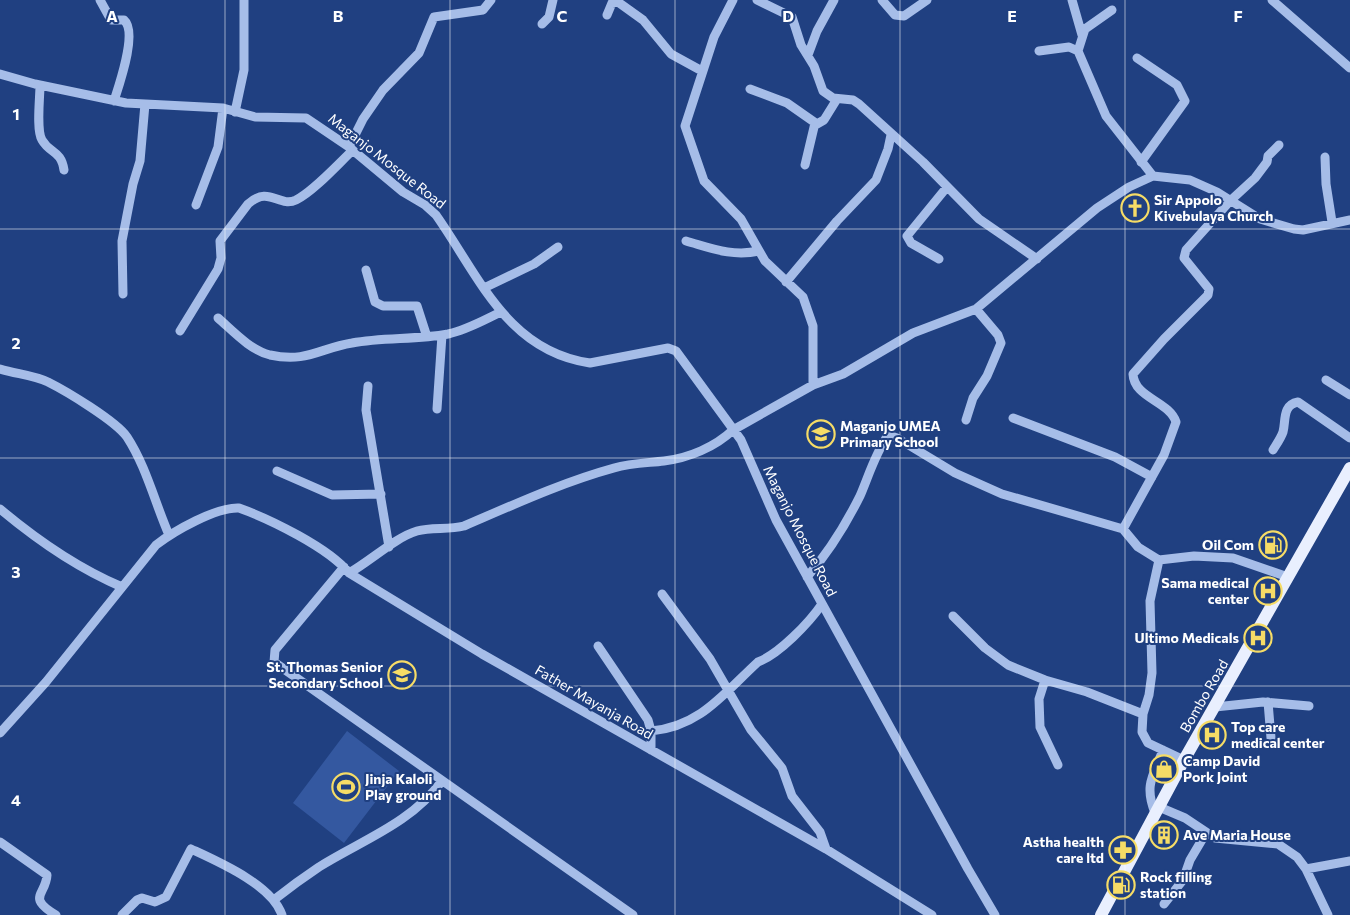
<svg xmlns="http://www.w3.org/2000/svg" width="1350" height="915" viewBox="0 0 1350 915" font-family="Commissioner,sans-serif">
	<rect width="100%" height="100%" fill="#204081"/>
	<path fill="#3458a0" d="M347,731L399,771L344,843L293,803Z"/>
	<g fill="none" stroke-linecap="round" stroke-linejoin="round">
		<path stroke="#a6bde8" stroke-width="9" d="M100,0L111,20H124C138,32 119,85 114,101
			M757,0L792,17L801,45L814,66L823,91L833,98L853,100L859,104L923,162L979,219L1037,259
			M882,0L895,15L904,16L927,0
			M1072,0L1082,35
			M1272,0L1350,68
			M1112,10L1085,29L1078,51L1106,116L1153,176
			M607,15L612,3L618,2L643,20L671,54L702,71
			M542,24L549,17L553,0
			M1039,51L1069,47L1078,51
			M808,55L817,31L834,0
			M1137,58L1177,85L1185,101L1141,162
			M0,74L35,84L126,103L223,108L255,117L306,118L349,147L403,192L425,205L436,215C479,276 507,351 590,363L668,348L676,351L741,440L776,520L968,869L995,915
			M40,85C40,98 36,130 42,140C50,154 61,150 64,170
			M750,89L787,103L817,124L824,120L837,99
			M235,112L244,70V0
			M349,147L363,119L383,90L419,53L434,17L483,10L491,0
			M1325,157L1326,184L1332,222
			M805,165L815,123
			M196,205L218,147L223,108
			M686,241C711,248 732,257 759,251
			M939,259L911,243L907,236L947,187
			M366,270L375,302L383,306H417L427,337
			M786,282L837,221L876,180L888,149L891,135
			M484,288L534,264L558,247
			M123,294L122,241L133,184L140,161L145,104
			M218,318C233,331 250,350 270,355C307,363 320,348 352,343C384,337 416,340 448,334C467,330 484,320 501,312
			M180,331L218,269L221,258L220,241L248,204C269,185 279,208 296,200C314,191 338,164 353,150
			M0,369C16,374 33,375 48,382C66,391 116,421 127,437C146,466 155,503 169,535
			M1326,380L1350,395
			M813,385L843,374L913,333L976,309L1097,208L1129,187L1153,176L1190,180L1217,192L1260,219L1294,229L1303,230L1350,220
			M368,386L366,410L389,547
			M437,409L442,335
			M1013,418L1115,457L1152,477
			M966,420L973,398L987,376L1001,343L998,335L976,309
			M1273,450C1276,445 1281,438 1283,432C1286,421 1282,405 1298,402L1350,438
			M277,471L332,495L381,494
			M0,509C37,540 77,568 122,587
			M1123,529L1164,455L1176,422C1169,401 1134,398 1133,374L1164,339L1208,295L1209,289L1184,258L1186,250L1230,201L1255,178L1267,162L1268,156L1279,145
			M1159,560L1150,601L1152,673L1149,695L1143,714L1142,732L1148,743L1184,760
			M344,567L275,650L274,662L633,915
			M349,573C369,562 396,537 417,531C432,527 448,530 464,526C513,505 563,482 614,468C631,463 647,463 664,461C689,458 715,447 733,430L813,385V326L803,297L765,261L741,219L704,181L685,126L714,37L733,0
			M807,577C829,552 845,526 860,496C869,475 875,454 888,435L897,438L955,473L1002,494L1123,529L1138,547L1159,560L1194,556L1233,558L1288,577
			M662,594L710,659L751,730L782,768L792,796L820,832L826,849
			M953,616L985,648L1008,665L1045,680L1087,692L1143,714
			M598,646L648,720L651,731V750
			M1045,680L1039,699L1040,727L1058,765
			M1268,702L1271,738
			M1215,707L1263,702L1309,706
			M651,731C700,727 724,693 758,662C779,654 809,623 822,604
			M0,733L46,682L156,545C174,531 216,507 239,508C270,519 329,548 349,573L482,654L826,849L932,915
			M1159,807L1185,818L1215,838L1278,844L1297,857L1306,869L1350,861
			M1155,813C1144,785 1153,776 1163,750
			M0,842L47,875C46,895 26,897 56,915
			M1306,869L1328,915
			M275,899C289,888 304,877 319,867C362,840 410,824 442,781
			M1164,904L1183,880L1190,860L1206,833
			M122,915L137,900L142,898L155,902L166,897L191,849C219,862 272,885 282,915"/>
		<path stroke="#e9effe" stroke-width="12" d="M1101,915L1184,760L1350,468"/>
	</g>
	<path fill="none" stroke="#fff" stroke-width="1" stroke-opacity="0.55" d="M225,0V915M450,0V915M675,0V915M900,0V915M1125,0V915M0,229H1350M0,458H1350M0,686H1350"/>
	<defs>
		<g id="church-ring" transform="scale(1.4375)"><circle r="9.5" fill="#204081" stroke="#f6dc66" stroke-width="1.5"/><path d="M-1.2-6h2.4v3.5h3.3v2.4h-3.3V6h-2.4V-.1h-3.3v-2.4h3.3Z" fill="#f6dc66"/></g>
		<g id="school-ring" transform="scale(1.4375)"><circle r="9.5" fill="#204081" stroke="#f6dc66" stroke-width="1.5"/><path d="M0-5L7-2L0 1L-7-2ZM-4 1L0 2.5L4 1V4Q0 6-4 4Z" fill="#f6dc66"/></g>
		<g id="fuel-ring" transform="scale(1.4375)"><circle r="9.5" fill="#204081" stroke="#f6dc66" stroke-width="1.5"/><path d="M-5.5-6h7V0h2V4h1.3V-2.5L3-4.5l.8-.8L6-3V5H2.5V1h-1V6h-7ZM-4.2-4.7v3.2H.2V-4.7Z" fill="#f6dc66"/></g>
		<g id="hospital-ring" transform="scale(1.4375)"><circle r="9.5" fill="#204081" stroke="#f6dc66" stroke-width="1.5"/><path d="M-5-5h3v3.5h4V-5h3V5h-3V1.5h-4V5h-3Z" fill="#f6dc66"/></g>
		<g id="shop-ring" transform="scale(1.4375)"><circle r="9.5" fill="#204081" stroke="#f6dc66" stroke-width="1.5"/><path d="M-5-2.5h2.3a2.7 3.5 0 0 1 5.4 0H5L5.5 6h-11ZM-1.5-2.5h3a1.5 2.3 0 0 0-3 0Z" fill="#f6dc66"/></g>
		<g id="stadium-ring" transform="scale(1.4375)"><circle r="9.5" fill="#204081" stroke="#f6dc66" stroke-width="1.5"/><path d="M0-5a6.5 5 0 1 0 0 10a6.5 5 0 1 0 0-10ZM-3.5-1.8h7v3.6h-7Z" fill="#f6dc66"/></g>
		<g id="building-ring" transform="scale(1.4375)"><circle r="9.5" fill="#204081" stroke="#f6dc66" stroke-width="1.5"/><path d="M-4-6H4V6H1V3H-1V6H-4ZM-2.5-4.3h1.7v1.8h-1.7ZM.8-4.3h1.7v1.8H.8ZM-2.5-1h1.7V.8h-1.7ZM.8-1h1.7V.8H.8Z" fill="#f6dc66"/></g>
		<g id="pharmacy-ring" transform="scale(1.4375)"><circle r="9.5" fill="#204081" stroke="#f6dc66" stroke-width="1.5"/><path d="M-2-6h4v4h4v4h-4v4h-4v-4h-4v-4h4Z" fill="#f6dc66"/></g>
	</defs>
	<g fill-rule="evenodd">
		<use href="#church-ring" x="1135" y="208"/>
		<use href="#school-ring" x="821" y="434"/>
		<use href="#fuel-ring" x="1273" y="545"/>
		<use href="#hospital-ring" x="1268" y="591"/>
		<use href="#hospital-ring" x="1258" y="638"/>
		<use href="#school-ring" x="402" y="675"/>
		<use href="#hospital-ring" x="1212" y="735"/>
		<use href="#shop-ring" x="1164" y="769"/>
		<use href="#stadium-ring" x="346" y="787"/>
		<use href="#building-ring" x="1164" y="835"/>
		<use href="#pharmacy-ring" x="1123" y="850"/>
		<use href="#fuel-ring" x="1121" y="885"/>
	</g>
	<g text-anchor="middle" stroke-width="4" stroke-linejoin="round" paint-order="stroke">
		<g font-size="14" fill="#fff" stroke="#204081">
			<text transform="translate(387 161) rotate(38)" y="5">Maganjo Mosque Road</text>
			<text transform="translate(800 531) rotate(63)" y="5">Maganjo Mosque Road</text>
			<text transform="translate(1204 696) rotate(-60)" y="5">Bombo Road</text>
			<text transform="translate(594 702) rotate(30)" y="5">Father Mayanja Road</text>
		</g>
		<g font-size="14" font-weight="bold" fill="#fff" stroke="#204081" text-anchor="start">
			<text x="1154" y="205">Sir Appolo<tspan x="1154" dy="16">Kivebulaya Church</tspan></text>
			<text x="840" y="431">Maganjo UMEA<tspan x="840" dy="16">Primary School</tspan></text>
			<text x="1254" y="550" text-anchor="end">Oil Com</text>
			<text x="1249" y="588" text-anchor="end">Sama medical<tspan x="1249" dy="16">center</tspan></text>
			<text x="1239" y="643" text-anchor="end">Ultimo Medicals</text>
			<text x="383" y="672" text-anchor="end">St. Thomas Senior<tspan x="383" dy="16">Secondary School</tspan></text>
			<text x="1231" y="732">Top care<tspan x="1231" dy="16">medical center</tspan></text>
			<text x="1183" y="766">Camp David<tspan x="1183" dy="16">Pork Joint</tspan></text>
			<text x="365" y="784">Jinja Kaloli<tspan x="365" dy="16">Play ground</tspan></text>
			<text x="1183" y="840">Ave Maria House</text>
			<text x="1104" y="847" text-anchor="end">Astha health<tspan x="1104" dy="16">care ltd</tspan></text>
			<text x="1140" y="882">Rock filling<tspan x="1140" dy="16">station</tspan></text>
		</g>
	</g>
	<g font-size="16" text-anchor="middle" font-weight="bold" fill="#fff" stroke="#204081" stroke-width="4" stroke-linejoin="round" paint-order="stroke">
		<text x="112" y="22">A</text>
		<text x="338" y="22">B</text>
		<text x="562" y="22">C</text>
		<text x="788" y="22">D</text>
		<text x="1012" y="22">E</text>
		<text x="1238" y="22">F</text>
		<text x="16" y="120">1</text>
		<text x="16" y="349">2</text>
		<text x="16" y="578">3</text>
		<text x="16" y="806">4</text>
	</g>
</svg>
